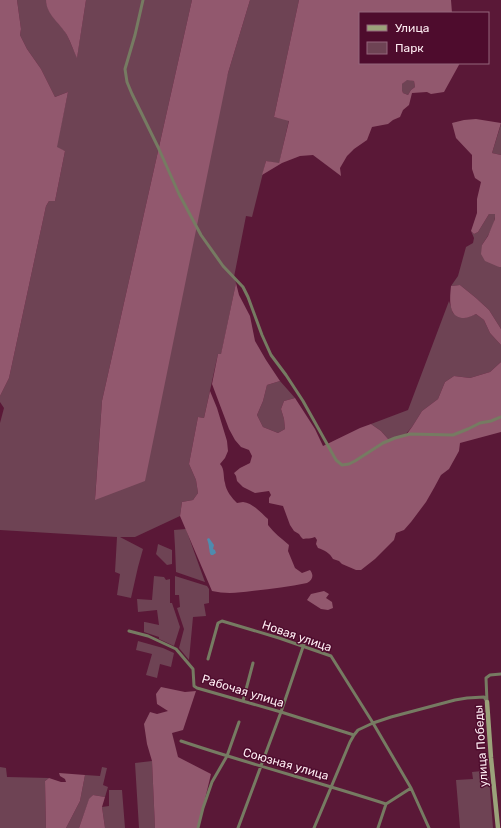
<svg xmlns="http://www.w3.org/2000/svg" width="501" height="828" viewBox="0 0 501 828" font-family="Rubik,sans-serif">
	<rect width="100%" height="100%" fill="#5a1837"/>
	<path fill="#6e4354" d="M17,0H46C47,14 59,22 66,33C70,40 73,50 77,57L86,0H192L102,401L95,499L228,73L250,0H299L274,117L289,120L279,164L266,161L252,217L246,216L234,277L236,283L221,355L218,354L204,418L198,417L189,464L196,480L198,493L193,500L182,502L180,516L135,537H120L143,549L138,567L131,598L117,595L120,574L115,572L117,537L0,530V423L4,408L0,402V396L9,378L46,206L49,201H55L65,151L56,148L68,92L55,97L41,69L27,49L20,35L21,29Z
		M407,79L414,81L415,87L411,90L408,95L403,93L402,90V84Z
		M501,124V155L492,153Z
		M489,214H495C496,224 488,236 482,245L499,267H501V329L489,310L476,298L460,285L451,286L458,276L466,247L473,243L474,238L471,231L474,234L478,232Z
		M449,301L453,313L465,318L476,314L484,320L490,333L501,345V362L490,372L470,378L454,376L445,382L438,399L422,411L412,427L405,435L389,440L381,431L371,424L408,410Z
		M280,381L295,398L284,401L281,409L284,419L285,429L278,433L263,427L257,415L263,401L267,385Z
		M186,529L205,582L176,572L175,547L174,530Z
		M158,544L172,550V564L167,565L156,554L157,550Z
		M154,576L164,577L166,580L170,579V603H172L180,627L174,646L159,639V637L144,632V622H145L159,625L157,610L138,612L137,599L152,600Z
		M175,576L207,586L209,589V603L204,604L206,616L193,617L189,660L179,648L184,629L177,608L180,607L179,595H175Z
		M138,641L163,648L174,653L171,667L160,664L157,678L146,675L152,654L136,650Z
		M152,761L155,828H139L135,763Z
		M0,767L6,768L7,777L49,778L45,781L46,828H0Z
		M102,767L107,768L103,785L108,787L105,797L93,795L89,800L79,828H66L80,801L85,775L100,776Z
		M482,771V778L489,777L493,828H460L456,780L473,779L472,772Z
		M109,790H122L125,828H105L102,807L109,806Z"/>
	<path fill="#92586e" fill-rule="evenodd" d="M0,0H17L21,29L20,35L27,49L41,69L55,97L68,92L57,147L65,151L55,201H49L46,206L9,378L0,396Z
		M46,0H86L77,58C73,50 70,39 65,32C58,22 46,13 46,0Z
		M192,0H250L228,73L145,481L95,500L102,401Z
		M299,0H451L452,13H360V63H460L444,92L431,94L427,92L412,93L409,105L403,110L400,117L393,120L388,124L372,127L367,140L354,149L347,156L340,168L341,176L313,155L300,156L282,163L262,175L266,161L279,163L289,121L274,117ZM407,80L414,81L415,87L411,90L408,95L403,93L402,90V84Z
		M476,119L501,123L492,153L501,155V267H499L485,261L481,254L482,245L488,236L495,219V214H489L478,232L474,234L471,231L477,213V199L481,182L475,178L472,169V155L456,138L452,123L464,120Z
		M236,283L239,295L250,316L255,341L266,360L280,381L267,385L263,401L257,415L263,427L278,433L285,429L284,419L281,409L284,401L295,398L315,429L323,446L360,428L371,424L381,431L389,440L406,435L412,427L422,411L438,399L445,382L454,376L470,378L490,372L501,362V432L460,443L459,451L449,469L441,475L434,488L426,502L411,522L404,530L396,533L394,540L375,559L361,570H356L342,564L339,561L333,559C330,553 324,550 318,548L316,544L317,540L315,537C311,539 307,538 303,539L301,537L299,534L294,531L290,525L283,506L269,503V498L271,495L269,491L255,493L243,487L237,481L236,476L234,473L240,468L250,463L252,456L249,450L241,447L235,440L229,429L212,384L218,354H221Z
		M460,285L476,298L489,310L501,329V345L490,333L484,320L476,314C472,316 467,318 464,318C447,318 450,297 451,286Z
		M210,391L217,408L227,441L228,451L225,458L220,464C225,469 223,477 225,483C226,491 232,498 237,503C239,503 241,502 243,502C253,503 261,513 268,519V525C274,533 281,538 289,545L288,551L295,568L302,573L310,570C314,575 313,580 307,583C289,587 271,589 252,591C238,593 225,594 212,591L180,516L182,502L193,500L198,493L196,480L189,464L198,417L204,418Z
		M324,591L329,594L326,598L332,602L333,608L328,610L321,609L307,600L311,594Z
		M161,687L185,692L196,691L183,730L172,733L178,757L211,774L198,828H155L152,761L147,744L144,724L150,712L157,714L168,711L157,704L156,694Z
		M59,773L85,775L80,801L66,828H46L45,781L49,778L61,782H66L65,779L60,776Z
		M93,795L105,797L102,807L105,828H79L89,799Z"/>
	<path fill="#4f8bae" d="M209,538L214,545L213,549L215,550L216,553L213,555H211C209,552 210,551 209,548C209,545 208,542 207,539Z"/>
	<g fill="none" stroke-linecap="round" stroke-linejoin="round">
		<path stroke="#767b62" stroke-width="3" d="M143,0L135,35L125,69L127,82L132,94L158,147L179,194L201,235L223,266L243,287L248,297L262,335L271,355L286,375L303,401L336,460L342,465L349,464L355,461L383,443L395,438L410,434L453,435L468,429L480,423L491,421L501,417
			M129,631L148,636L176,649L193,669L194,686L197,688L281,712L354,735
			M208,659L218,623L222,621L279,638L331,656L373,723L411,788L429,828
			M243,701L253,663
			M487,702L486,678L490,675L501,674
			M181,741C249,764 318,782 386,804
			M198,828L203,808L212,782L227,756L239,722
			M238,828L281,712L305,641
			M314,828L350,742L354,735L358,730L373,723L391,717L455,700L467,698L484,697L487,702
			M378,828L386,804L411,788"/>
		<path stroke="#9ba27a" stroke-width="4.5" d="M487,702L491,758L498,828"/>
	</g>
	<g text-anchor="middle" stroke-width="3" stroke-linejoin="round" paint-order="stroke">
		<g font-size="12" fill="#feecf2" stroke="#4e0c2d">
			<text transform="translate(297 636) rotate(19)" y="4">Новая улица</text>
			<text transform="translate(243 691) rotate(17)" y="4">Рабочая улица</text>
			<text transform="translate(481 746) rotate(-94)" y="4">улица Победы</text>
			<text transform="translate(286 764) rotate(16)" y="4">Союзная улица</text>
		</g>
	</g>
	<rect x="359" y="12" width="130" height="52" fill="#4e0c2d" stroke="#94667c"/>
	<rect x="367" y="25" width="20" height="6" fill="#9ba27a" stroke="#94667c"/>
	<text x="395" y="32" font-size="12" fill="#feecf2">Улица</text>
	<rect x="367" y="42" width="20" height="12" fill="#6e4354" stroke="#94667c"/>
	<text x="395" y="52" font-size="12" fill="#feecf2">Парк</text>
</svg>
